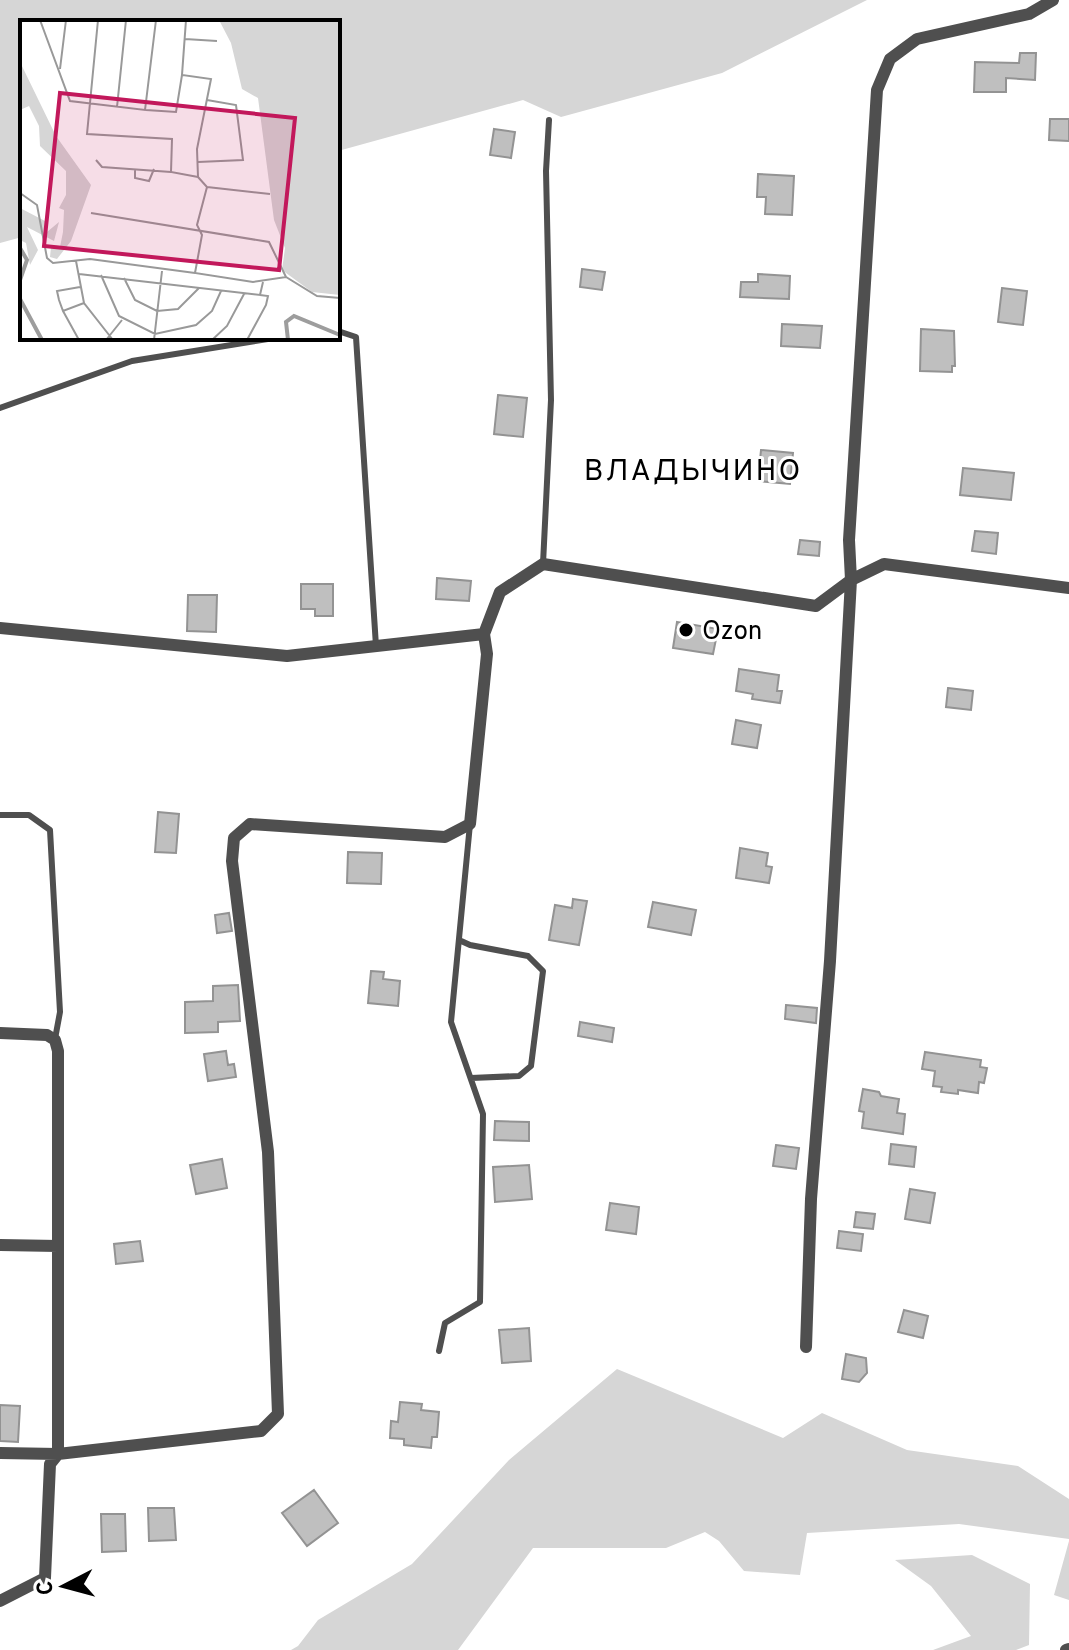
<svg xmlns="http://www.w3.org/2000/svg" width="1069" height="1650" viewBox="0 0 1069 1650" font-family="Overpass,sans-serif">
	<rect width="100%" height="100%" fill="#fff"/>
	<path fill="#d6d6d6" d="M0,0H867L722,73L561,117L523,100L338,151V22H22V237L0,243Z
		M617,1369L783,1438L822,1413L907,1450L1018,1466L1069,1499V1539L959,1524L807,1533L800,1575L744,1571L719,1541L705,1532L666,1548H533L458,1650H291L298,1646L318,1620L412,1564L509,1460Z
		M1069,1541V1600L1054,1595Z
		M972,1555L1030,1584L1029,1645L1016,1650H933L971,1636L931,1586L895,1560Z"/>
	<path fill="#bfbfbf" stroke="#939393" stroke-width="2" d="M1020,53H1036L1035,80L1006,78V92H974L975,62L1019,63Z
		M1050,119H1069V141L1049,140Z
		M494,129L515,132L511,158L490,155Z
		M758,174L794,176L792,215L765,214L766,197H757Z
		M582,269L605,272L602,290L580,287Z
		M758,274L790,276L789,299L740,297L741,282H758Z
		M1002,288L1027,291L1023,325L998,322Z
		M782,324L822,326L820,348L781,346Z
		M921,329L954,331L955,366H952V372L920,371Z
		M498,395L527,398L523,437L494,434Z
		M761,450L793,453L790,484L758,481Z
		M963,468L1014,473L1011,500L960,495Z
		M975,531L998,533L996,554L972,551Z
		M800,540L820,542L819,556L798,554Z
		M437,578L471,581L469,601L436,599Z
		M301,584H333V616H315V609H301Z
		M188,595H217L216,632L187,631Z
		M677,622L718,629L713,654L673,648Z
		M739,669L779,675L777,691H782L780,703L752,699L753,694L736,691Z
		M948,688L973,691L971,710L946,707Z
		M736,720L761,725L757,748L732,744Z
		M158,812L179,814L176,853L155,852Z
		M740,848L768,853L766,866L772,867L769,883L736,878Z
		M348,852L382,853L381,884L347,883Z
		M573,899L587,901L579,945L549,940L555,905L572,908Z
		M653,902L696,910L691,935L648,927Z
		M229,913L232,931L217,933L215,915Z
		M371,971L384,972L383,979L400,981L398,1006L368,1003Z
		M238,985L240,1021L218,1022V1032L185,1033V1002L213,1001V986Z
		M786,1005L817,1008L816,1023L785,1019Z
		M580,1022L614,1028L612,1042L578,1036Z
		M226,1051L228,1065L234,1064L236,1077L208,1081L204,1054Z
		M925,1052L981,1060L980,1067L987,1068L984,1083L979,1082L978,1093L958,1090V1094L941,1092L942,1087L933,1086L935,1071L922,1069Z
		M863,1089L879,1092L881,1096L899,1099L897,1113L905,1114L903,1134L862,1128L864,1112L859,1111Z
		M495,1121L529,1122V1141L494,1140Z
		M891,1144L916,1147L914,1167L889,1164Z
		M776,1145L799,1148L796,1169L773,1166Z
		M222,1159L227,1188L196,1194L190,1165Z
		M529,1165L532,1199L495,1202L493,1167Z
		M910,1189L935,1193L930,1223L905,1219Z
		M610,1203L639,1207L636,1234L606,1230Z
		M856,1212L875,1214L873,1229L854,1227Z
		M839,1231L863,1234L861,1251L837,1248Z
		M140,1241L143,1261L116,1264L114,1244Z
		M904,1310L928,1316L923,1338L898,1332Z
		M529,1328L531,1361L502,1363L499,1330Z
		M846,1354L866,1358L867,1373L859,1382L842,1379Z
		M400,1402L422,1404L421,1410L439,1412L437,1437H432L431,1448L404,1445V1439L390,1438L391,1421L398,1422Z
		M0,1405L20,1406L18,1442L0,1441Z
		M314,1490L338,1523L307,1546L282,1513Z
		M148,1508H174L176,1540L149,1541Z
		M101,1514H125L126,1551L102,1552Z"/>
	<g fill="none" stroke-linecap="round" stroke-linejoin="round">
		<path stroke="#4f4f4f" stroke-width="6" d="M338,331L356,337L376,646
			M0,408L132,361L274,338
			M543,564L551,400L546,171L549,120
			M0,815H29L50,830L60,1012L55,1039
			M459,940L470,945L528,956L543,971L531,1066L519,1076L471,1078
			M439,1351L445,1323L480,1302L483,1114L451,1022L470,824"/>
		<path stroke="#4f4f4f" stroke-width="12" d="M0,628L287,656L484,634L500,592L543,564L816,606L851,580L884,564L1069,588
			M0,1033L47,1035L55,1040L58,1051V1454L50,1464L45,1578L0,1601
			M0,1245L58,1246
			M806,1347L811,1199L830,961L851,580L849,540L877,90L890,59L917,39L1029,14L1053,0
			M0,1453L58,1454L261,1431L278,1414L268,1152L232,861L234,838L250,824L445,837L470,824L487,654L484,634
			M1066,1650L1069,1649"/>
	</g>
	<circle fill="#000" stroke="#fff" stroke-width="3" cx="686" cy="630" r="8"/>
	<g text-anchor="middle" stroke-width="6" stroke-linejoin="round" paint-order="stroke">
		<g font-size="26" fill="#000" stroke="#fff" text-anchor="start">
			<text x="702" y="639">Ozon</text>
		</g>
		<g font-size="30" letter-spacing="2" fill="#000" stroke="#fff">
			<text x="693" y="480">ВЛАДЫЧИНО</text>
		</g>
	</g>
	<g transform="translate(20 20)">
		<rect width="320" height="320" fill="#fff"/>
		<path d="M199,0H320V275L292,272L262,250L265,228L254,200L238,78L222,69L211,23ZM0,42L36,116L71,165L51,221L37,239L30,237L31,227H40L43,212L44,190L39,188L46,175V151L20,126L19,106L9,86L0,90ZM0,188L25,201L27,212L39,202L34,221L7,207L18,230L10,245L6,223L0,220Z" fill="#d6d6d6"/>
		<path fill="none" stroke="#9d9d9d" stroke-width="4" d="M0,228L7,240L0,260M0,279L22,320M268,320L266,302L274,296L320,315"/>
		<path fill="none" stroke="#999" stroke-width="2" d="M20,0L50,81L125,90L136,0M78,0L67,114L152,119L151,152L178,157M166,0L162,55L191,59L177,129L178,157L187,167L177,205L182,215L175,253L233,262L266,257L297,276L320,278M165,19L197,21M40,49L46,0M97,87L106,0M126,90L156,92L162,55M76,140L82,147L151,152M178,142L223,140L216,85L187,80M115,149V158L129,161L134,149M187,167L250,174M0,173L17,185L27,238L33,243L70,239L175,253M71,193L249,222L266,257M56,241L64,283L93,320M59,254L240,275L243,262M81,255L99,296L135,314L176,305L192,291L201,271M104,258L115,280L137,291L158,289L179,268M60,267L37,271L39,280L43,291L64,283M43,291L59,320M86,320L102,300M134,320L142,251M192,320L207,306L224,274M227,320L246,285L248,276L240,275"/>
		<path fill="#c2185b" fill-opacity="0.15" stroke="#c2185b" stroke-width="4" d="M40,73L275,98L259,250L24,226Z"/>
		<rect width="320" height="320" fill="none" stroke="#000" stroke-width="4"/>
	</g>
	<g transform="translate(64 1586) rotate(264)" stroke="#ffffff" stroke-width="6" paint-order="stroke">
	<path d="M0-6L14 30L0 20L-14 30Z" fill="#000000"/>
	<text y="-12" font-size="22" font-weight="bold" text-anchor="middle" fill="#000000">С</text>
	</g>
</svg>
